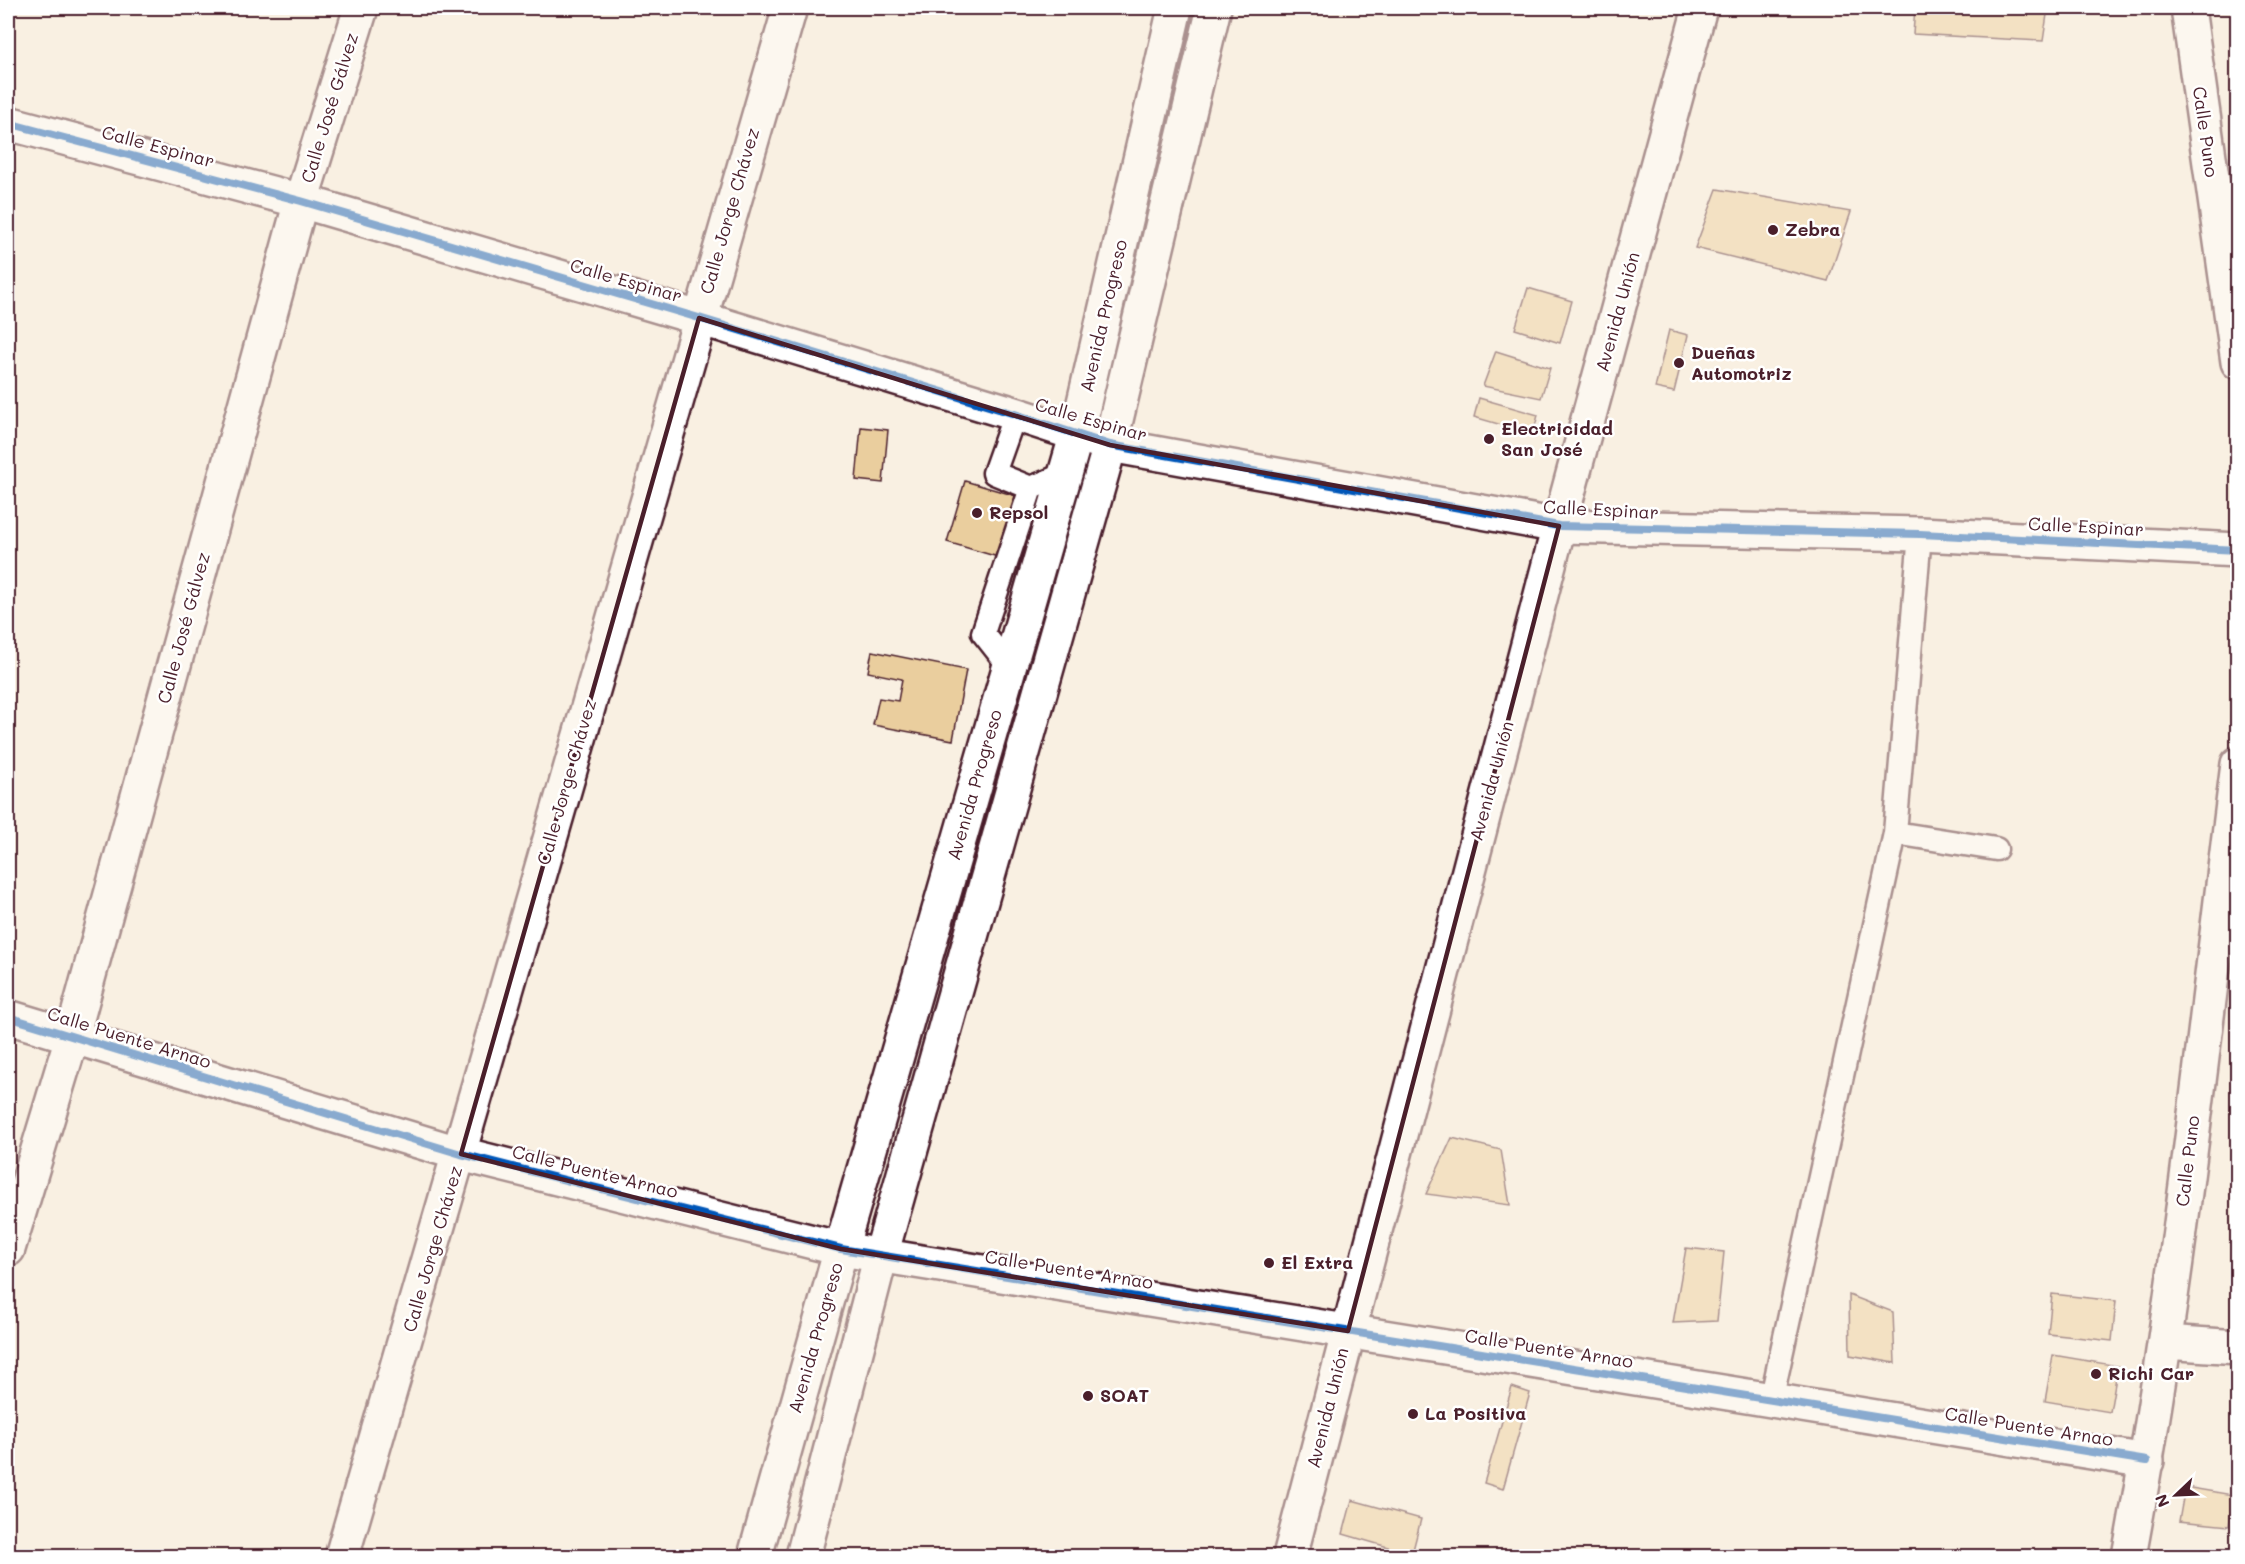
<svg xmlns="http://www.w3.org/2000/svg" width="2245" height="1564" viewBox="0 0 2245 1564" font-family="Mali,sans-serif">
	<rect width="100%" height="100%" fill="#f9f0e2"/>
	<filter id="ink" filterUnits="userSpaceOnUse"><feTurbulence type="fractalNoise" baseFrequency=".0167" numOctaves="2"/><feDisplacementMap in="SourceGraphic" scale="12" xChannelSelector="R" yChannelSelector="G"/><feConvolveMatrix kernelMatrix="1 2 1 2 8 2 1 2 1" color-interpolation-filters="sRGB"/></filter>
	<g filter="url(#ink)">
		<path fill="#eace9e" stroke="#4a1f2b" stroke-width="1.5" d="M1915,8H2048L2043,41L1913,34Z
			M1717,189L1851,212L1828,281L1695,248Z
			M1528,288L1572,301L1560,343L1515,329Z
			M1669,330L1688,335L1674,392L1655,388Z
			M1496,351L1550,368L1541,398L1483,386Z
			M1479,398L1538,415L1533,434L1474,417Z
			M861,427L888,430L883,483L856,480Z
			M965,481L1023,498L1005,559L947,542Z
			M872,651L966,670L953,740L873,725L879,698L898,701L902,679L868,672Z
			M1452,1138L1501,1150L1510,1205L1426,1194Z
			M1686,1248L1724,1252L1717,1321L1673,1323Z
			M2052,1294L2116,1301L2112,1341L2048,1334Z
			M1849,1295L1893,1312L1895,1363L1850,1355Z
			M2053,1355L2118,1366L2110,1412L2045,1401Z
			M1512,1387L1530,1393L1503,1489L1484,1483Z
			M2185,1487L2233,1495L2229,1526L2179,1521Z
			M1352,1500L1421,1519L1412,1554L1343,1534Z"/>
		<g fill="none" stroke-linecap="round" stroke-linejoin="round">
			<g stroke="#4a1f2b" stroke-width="27">
				<path id="service" d="M1015,414L994,473L1031,488
					M1009,666L983,633L1031,488L1065,474
					M1895,833L1996,849
					M1771,1401L1895,833L1920,534"/>
			</g>
			<g stroke="#4a1f2b" stroke-width="38">
				<path id="minor" d="M8,123L301,201L699,318L1015,414L1110,445L1559,526L1920,534L2238,550
					M8,1017L461,1154L841,1249L2147,1461
					M8,1249L72,1037L301,201L361,8
					M2165,1342L2238,1347
					M342,1556C494,1041 639,523 790,8"/>
			</g>
			<g stroke="#4a1f2b" stroke-width="38">
				<path id="tertiary" d="M2188,8L2238,362
					M1290,1556L1559,526L1700,8
					M2129,1556C2178,1294 2204,1029 2238,764"/>
			</g>
			<g stroke="#4a1f2b" stroke-width="38">
				<path id="secondary" d="M755,1556L841,1249L1077,433L1175,8
					M803,1556L881,1255L1110,445L1214,8"/>
			</g>
			<use href="#service" stroke="#fff" stroke-width="22"/>
			<use href="#minor" stroke="#fff" stroke-width="33"/>
			<use href="#tertiary" stroke="#fff" stroke-width="33"/>
			<use href="#secondary" stroke="#fff" stroke-width="33"/>
			<g stroke="#fff" stroke-width="11">
				<path id="cycleway" d="M8,123L301,201L699,318L1015,414L1110,445L1559,526L1920,534L2238,550
					M8,1017L461,1154L841,1249L2147,1461"/>
			</g>
			<use href="#cycleway" stroke="#0057b8" stroke-width="8"/>
		</g>
	</g>
	<path d="M0 0H2245V1564H0ZM699,318L1110,445L1559,526L1348,1331L841,1249L461,1154Z" fill="#f9f0e2" fill-opacity=".55" fill-rule="evenodd"/>
	<path fill="none" stroke="#4a1f2b" stroke-width="4.5" stroke-linejoin="round" d="M699,318L1110,445L1559,526L1348,1331L841,1249L461,1154Z"/>
	<g fill="#4a1f2b" stroke="#fff" stroke-width="2">
		<circle cx="1773" cy="230" r="6"/>
		<circle cx="1679" cy="363" r="6"/>
		<circle cx="1489" cy="439" r="6"/>
		<circle cx="977" cy="513" r="6"/>
		<circle cx="1269" cy="1263" r="6"/>
		<circle cx="2096" cy="1374" r="6"/>
		<circle cx="1088" cy="1396" r="6"/>
		<circle cx="1413" cy="1414" r="6"/>
	</g>
	<g text-anchor="middle" stroke-width="5" stroke-linejoin="round" paint-order="stroke">
		<g font-size="18" fill="#4a1f2b" stroke="#fff">
			<text transform="translate(330 108) rotate(-73)" y="6">Calle José Gálvez</text>
			<text transform="translate(2205 132) rotate(82)" y="6">Calle Puno</text>
			<text transform="translate(158 147) rotate(15)" y="6">Calle Espinar</text>
			<text transform="translate(730 211) rotate(-74)" y="6">Calle Jorge Chávez</text>
			<text transform="translate(626 281) rotate(16)" y="6">Calle Espinar</text>
			<text transform="translate(1618 312) rotate(-75)" y="6">Avenida Unión</text>
			<text transform="translate(1104 316) rotate(-77)" y="6">Avenida Progreso</text>
			<text transform="translate(1091 420) rotate(16)" y="6">Calle Espinar</text>
			<text transform="translate(1601 510) rotate(3)" y="6">Calle Espinar</text>
			<text transform="translate(2086 527) rotate(3)" y="6">Calle Espinar</text>
			<text transform="translate(184 628) rotate(-75)" y="6">Calle José Gálvez</text>
			<text transform="translate(1492 781) rotate(-75)" y="6">Avenida Unión</text>
			<text transform="translate(567 782) rotate(-74)" y="6">Calle Jorge Chávez</text>
			<text transform="translate(975 785) rotate(-74)" y="6">Avenida Progreso</text>
			<text transform="translate(129 1038) rotate(17)" y="6">Calle Puente Arnao</text>
			<text transform="translate(2188 1161) rotate(-83)" y="6">Calle Puno</text>
			<text transform="translate(595 1172) rotate(14)" y="6">Calle Puente Arnao</text>
			<text transform="translate(433 1249) rotate(-74)" y="6">Calle Jorge Chávez</text>
			<text transform="translate(1069 1270) rotate(9)" y="6">Calle Puente Arnao</text>
			<text transform="translate(816 1338) rotate(-74)" y="6">Avenida Progreso</text>
			<text transform="translate(1549 1349) rotate(9)" y="6">Calle Puente Arnao</text>
			<text transform="translate(1328 1408) rotate(-76)" y="6">Avenida Unión</text>
			<text transform="translate(2029 1427) rotate(9)" y="6">Calle Puente Arnao</text>
		</g>
		<g font-size="18" font-weight="bold" fill="#4a1f2b" stroke="#fff" text-anchor="start">
			<text x="1785" y="236">Zebra</text>
			<text x="1691" y="359">Dueñas<tspan x="1691" dy="21">Automotriz</tspan></text>
			<text x="1501" y="435">Electricidad<tspan x="1501" dy="21">San José</tspan></text>
			<text x="989" y="519">Repsol</text>
			<text x="1281" y="1269">El Extra</text>
			<text x="2108" y="1380">Richi Car</text>
			<text x="1100" y="1402">SOAT</text>
			<text x="1425" y="1420">La Positiva</text>
		</g>
	</g>
	<rect width="2245" height="1564" fill="none" stroke="#fff" stroke-width="30"/>
	<rect x="15" y="15" width="2215" height="1534" fill="none" stroke="#4a1f2b" stroke-width="2" filter="url(#ink)"/>
	<g transform="translate(2176 1495) rotate(247)" stroke="#ffffff" stroke-width="4.5" paint-order="stroke">
	<path d="M0-4.5L10 22L0 15L-10 22Z" fill="#4a1f2b"/>
	<text y="-9" font-size="16" font-weight="bold" text-anchor="middle" fill="#4a1f2b">N</text>
	</g>
</svg>
